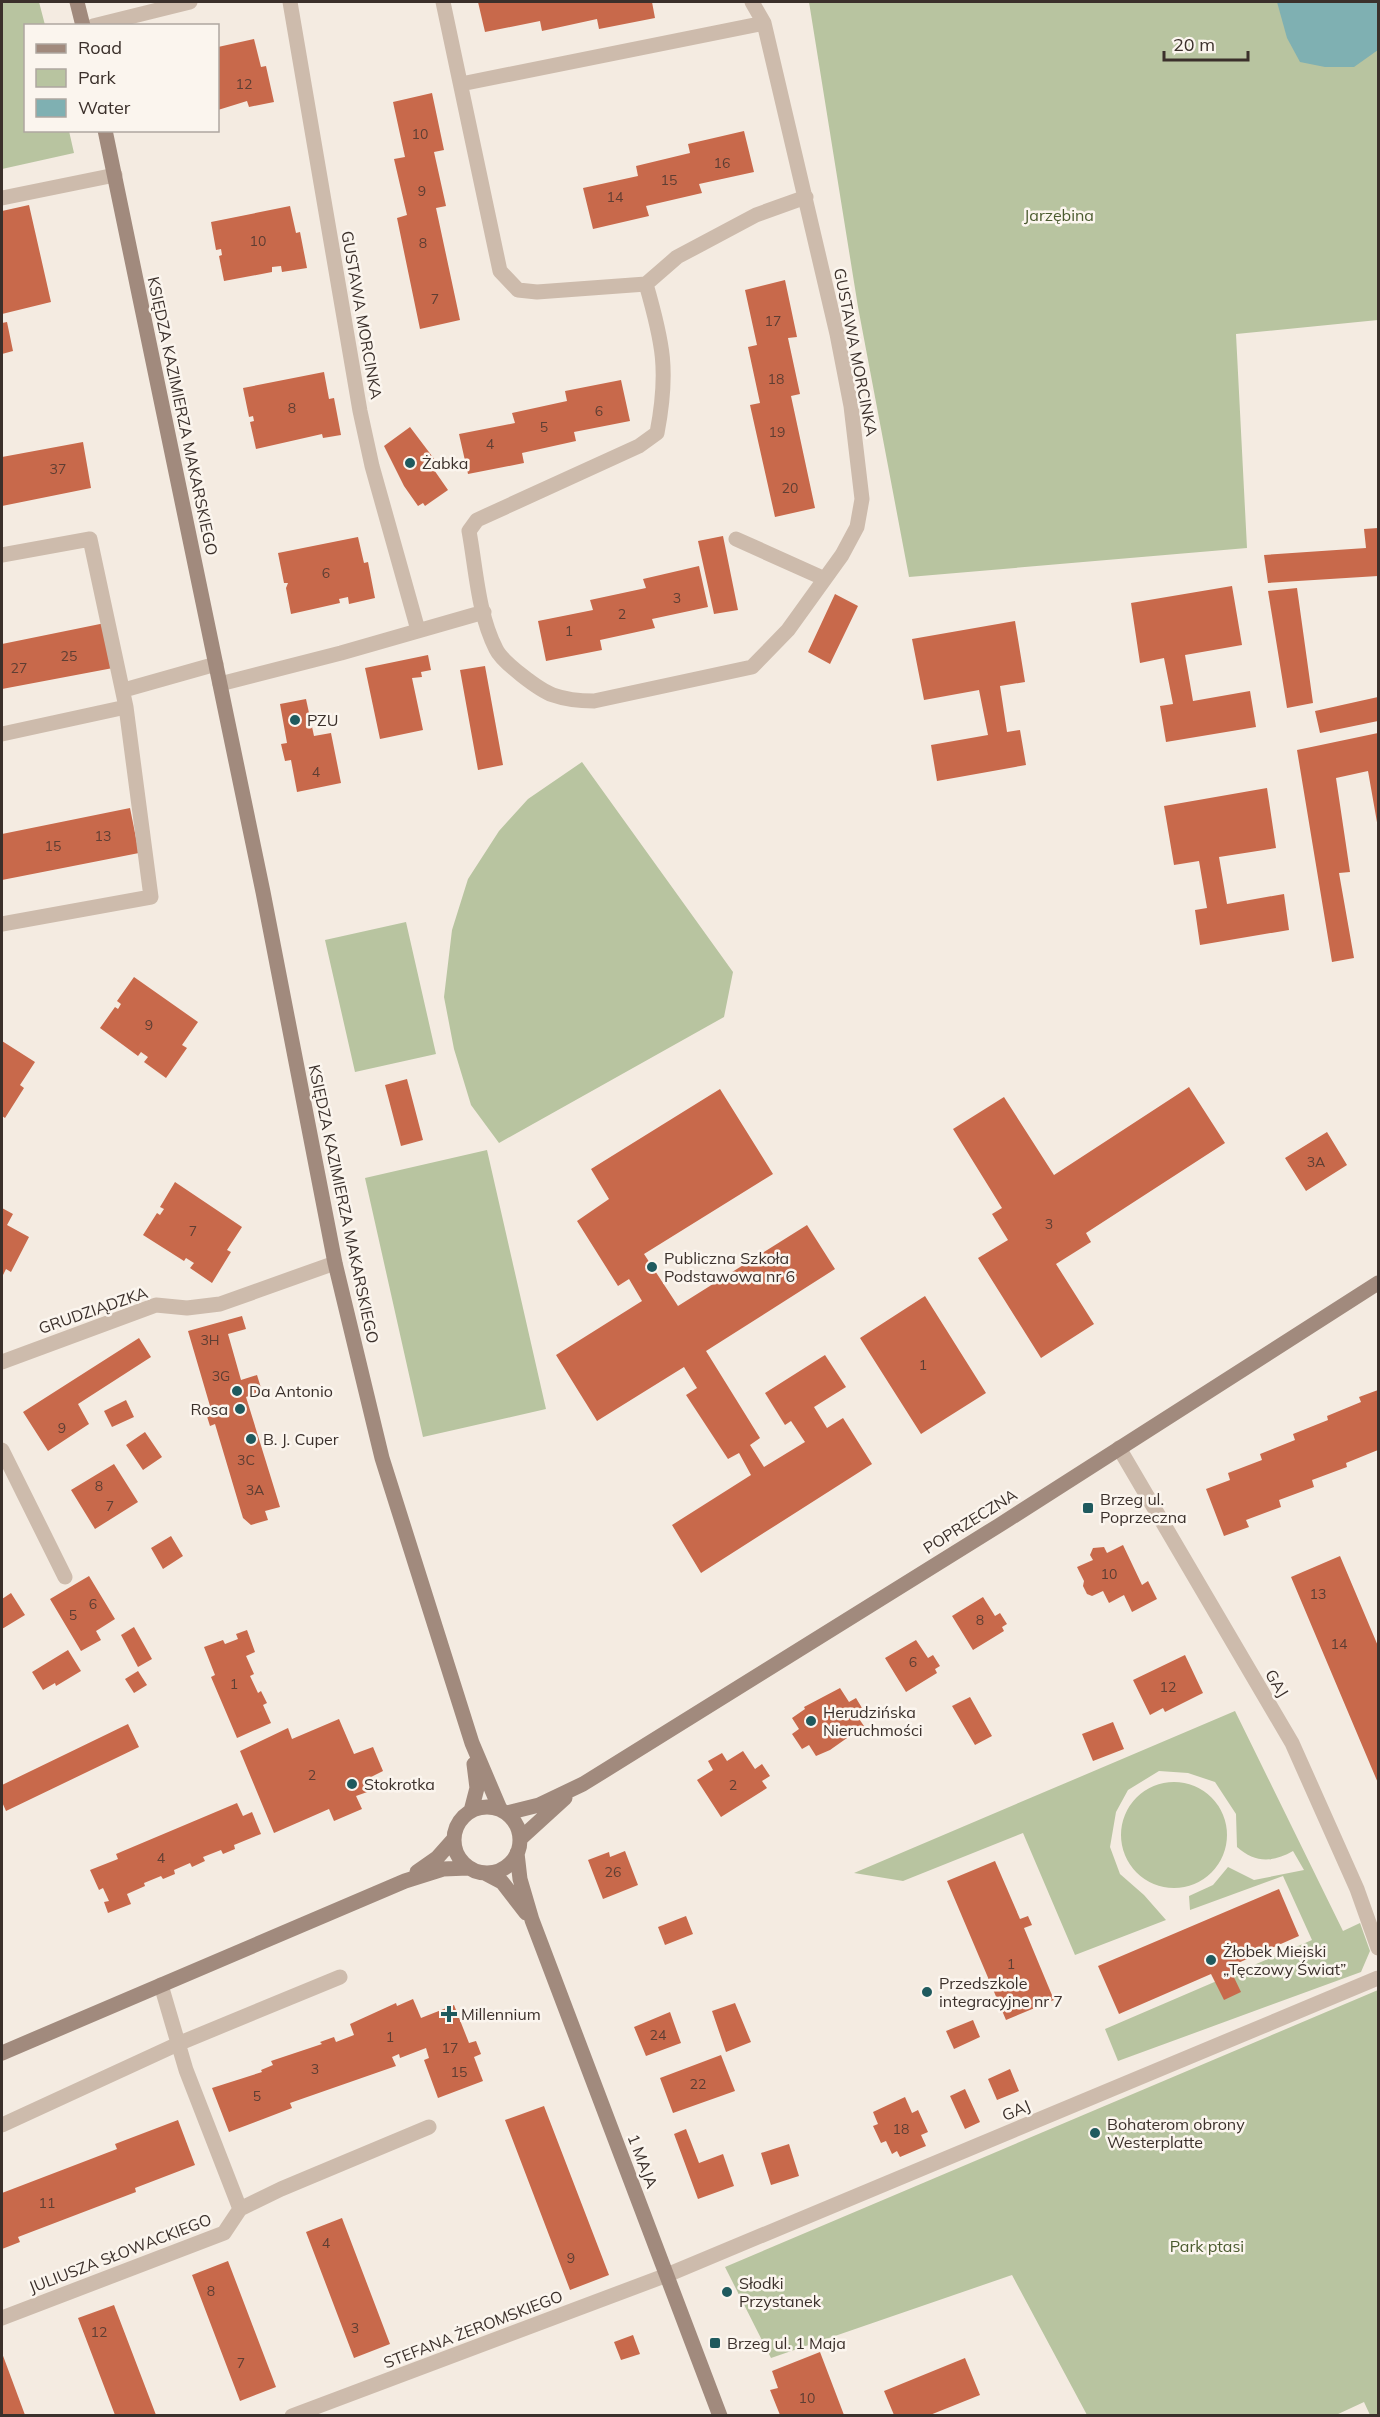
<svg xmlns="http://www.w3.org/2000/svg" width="1380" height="2417" viewBox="0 0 1380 2417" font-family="Mulish,sans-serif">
	<rect width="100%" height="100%" fill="#f4ebe1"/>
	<path fill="#b8c4a0" d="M2,2H39L45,25L26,26V130L69,131L74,153L2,169Z
		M809,2H1378V320L1236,334L1247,548L909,577L858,307Z
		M582,762L733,972L724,1017L499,1143L471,1105L454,1049L444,997L452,930L468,879L499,831L528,799Z
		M406,922L436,1054L355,1072L325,940Z
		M487,1150L546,1409L423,1437L365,1178Z
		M1235,1711L1343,1931L1360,1923L1370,1951L1361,1972L1118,2061L1105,2029L1312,1940L1283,1876L1190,1910L1189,1896L1213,1885L1228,1867L1254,1880L1304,1870L1293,1851C1272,1863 1255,1863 1237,1847L1236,1814L1215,1782L1188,1773L1159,1771L1128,1790L1116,1812L1110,1847L1120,1874L1144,1895L1166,1920L1075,1955L1023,1833L903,1881L854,1873Z
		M1121 1835a53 53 0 1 1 106 0a53 53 0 1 1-106 0Z
		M1378,1990V2415H1370L1364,2402L1336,2415H1087L1012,2275L771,2358L725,2267Z"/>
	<path fill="#7fb0b2" d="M1277,2H1378V50L1354,67H1325L1300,62L1287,38Z"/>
	<path fill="#c8694b" d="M478,2H652L655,18L599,29L597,19L542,31L540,21L485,32Z
		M254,39L261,67L266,66L274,102L249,107L247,101L218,110V47Z
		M432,93L444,150L434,152L446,206L436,208L460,320L420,329L397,218L407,215L394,159L405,157L393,102Z
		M744,131L754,172L699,184L702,193L646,206L649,216L593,229L583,188L638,176L636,166L690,153L688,144Z
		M29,205L51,302L2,314V211Z
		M290,206L296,233L300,232L307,268L282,272L281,266L272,267V272L224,281L219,256L222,255L221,249L216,250L211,222Z
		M785,280L797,337L788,338L800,394L791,396L815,508L775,517L750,405L760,403L748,347L757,345L745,290Z
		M7,322L13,351L2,354V323Z
		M324,372L329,399L334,398L341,435L323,438L322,434L256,449L250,422L254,421L253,416L249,417L243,388Z
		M621,380L630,421L574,432L576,441L522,453L524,463L468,474L459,434L515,423L512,413L567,401L565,391Z
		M410,427L438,464L432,467L448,490L425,506L423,503L418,506L404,486L384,446Z
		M83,442L91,488L2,506V457Z
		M1378,528V576L1268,583L1264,555L1366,548L1364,529Z
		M723,536L738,610L714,614L698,541Z
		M358,537L364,563L368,562L375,598L349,604L348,597L339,599L340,603L291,614L286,588L288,583H284L278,553Z
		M699,566L708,607L652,619L655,628L600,640L602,650L546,661L538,621L593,610L590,600L646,588L643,579Z
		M1232,586L1242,645L1185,655L1193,701L1250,691L1256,727L1166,742L1160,706L1173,704L1164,658L1140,663L1131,603Z
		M1297,588L1313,703L1287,708L1268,591Z
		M835,594L858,606L830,664L808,652Z
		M1015,621L1025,682L1000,686L1007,732L1020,730L1026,765L937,781L931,745L988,735L979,690L924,700L912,639Z
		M105,623L113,668L2,689V644Z
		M428,655L431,670L421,672L422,677L412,678L423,730L380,739L365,668Z
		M485,666L503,765L478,770L460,670Z
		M1378,697V721L1320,733L1315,711Z
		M306,699L314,736L331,733L341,783L297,792L291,760L285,761L281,744L287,743L280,704Z
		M1378,733V828L1368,771L1336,778L1350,872L1339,873L1354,958L1332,962L1297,750Z
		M1267,788L1276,848L1219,857L1227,904L1284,894L1289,930L1200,945L1195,910L1207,908L1199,861L1174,865L1164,806Z
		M130,808L139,853L2,880V834Z
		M134,977L198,1022L182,1045L187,1048L166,1078L144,1062L148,1057L141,1052L138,1056L100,1028L115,1007L118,1009L121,1004L117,1001Z
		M2,1041L35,1062L20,1085L24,1088L5,1118L2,1116Z
		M407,1079L423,1140L401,1146L385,1085Z
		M1189,1087L1225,1143L1086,1233L1091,1242L1056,1264L1094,1324L1041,1358L978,1258L1008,1240L992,1214L1002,1208L953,1129L1004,1097L1054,1175Z
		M720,1089L773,1174L644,1254L678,1306L807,1225L835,1269L706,1351L760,1438L750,1445L764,1467L805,1442L791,1421L785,1425L765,1393L825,1355L846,1387L814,1407L827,1428L843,1418L872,1464L701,1573L672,1525L751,1475L739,1453L728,1459L686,1395L697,1388L684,1367L597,1421L556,1355L642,1301L629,1279L618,1286L577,1221L609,1199L591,1169Z
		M1327,1132L1347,1165L1306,1191L1285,1158Z
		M175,1182L242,1227L227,1250L231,1252L212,1283L190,1268L194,1263L186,1258L184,1261L143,1235L157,1213L160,1215L164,1209L160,1207Z
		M2,1208L13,1214L7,1225L29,1237L11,1272L6,1269L2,1277Z
		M925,1296L986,1393L921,1434L860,1338Z
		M242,1316L246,1329L228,1334L241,1380L257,1375L262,1391L246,1397L280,1507L265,1511L268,1520L251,1525L243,1518L215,1424L210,1426L204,1407L210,1406L188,1331Z
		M139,1338L151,1357L78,1404L89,1424L48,1451L23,1412Z
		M1378,1390V1450L1346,1463L1347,1467L1312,1480L1314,1487L1279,1500L1281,1507L1246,1520L1249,1527L1224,1536L1206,1489L1230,1480L1228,1473L1262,1460L1260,1454L1295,1440L1293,1434L1328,1420L1327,1416L1361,1402L1359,1397Z
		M126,1400L134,1417L112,1427L104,1411Z
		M145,1432L162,1457L143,1470L126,1445Z
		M114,1464L138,1502L95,1529L71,1490Z
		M171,1536L183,1556L163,1569L151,1548Z
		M1123,1545L1142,1585L1148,1581L1157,1599L1132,1612L1124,1595L1109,1603L1103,1591L1092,1596L1087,1594L1083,1586L1084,1581L1077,1567L1093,1560L1090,1555L1093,1548L1104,1547L1107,1553Z
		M1340,1556L1378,1646V1783L1291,1577Z
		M89,1576L115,1619L96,1631L101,1640L81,1651L50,1599Z
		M11,1593L25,1615L2,1629V1599Z
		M983,1597L995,1616L1000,1613L1007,1624L1002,1627L1004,1631L973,1650L952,1616Z
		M134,1627L152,1659L138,1667L121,1635Z
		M247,1630L255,1652L246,1656L254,1674L250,1676L258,1693L261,1691L267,1703L263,1705L271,1723L237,1738L211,1677L215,1675L204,1647L223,1640L225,1644L238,1639L236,1634Z
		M916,1640L928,1658L933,1655L940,1666L935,1669L937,1673L906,1692L885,1658Z
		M68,1650L81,1671L56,1686L55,1683L43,1690L32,1672Z
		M1185,1655L1203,1693L1165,1712L1163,1708L1150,1715L1133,1680Z
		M138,1671L147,1685L134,1693L125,1679Z
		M840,1688L849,1702L856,1698L862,1708L855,1713L864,1726L830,1750L816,1756L809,1745L802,1749L792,1734L799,1729L792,1718L805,1709L804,1707Z
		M970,1697L992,1736L975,1745L952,1706Z
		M339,1719L354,1754L373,1747L383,1771L365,1780L370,1791L356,1796L362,1809L334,1821L329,1809L274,1833L240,1751L288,1728L292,1739Z
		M1113,1722L1124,1749L1093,1761L1082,1734Z
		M128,1724L139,1747L6,1811L2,1802V1785Z
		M743,1751L755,1769L762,1764L770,1776L762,1781L767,1788L721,1817L697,1780L713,1770L708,1761L722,1753L727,1761Z
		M237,1803L243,1816L252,1812L261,1834L234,1845L235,1849L223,1854L221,1850L203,1857L205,1861L192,1867L190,1863L174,1870L175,1874L163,1879L161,1876L144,1883L145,1886L127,1894L131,1904L108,1913L104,1902L109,1901L103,1888L99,1890L90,1870L118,1859L116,1854Z
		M625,1851L638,1885L603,1899L588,1860L609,1852L610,1857Z
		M995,1861L1020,1919L1028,1916L1032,1925L1024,1928L1054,2000L1006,2020L947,1881Z
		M1279,1889L1299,1936L1229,1967L1241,1992L1224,2000L1211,1974L1119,2014L1098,1966Z
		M686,1916L693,1934L665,1945L658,1927Z
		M413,1999L421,2018L454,2005L469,2043L476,2041L481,2054L474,2057L483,2081L438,2098L424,2060L429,2058L426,2048L400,2058L399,2054L392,2057L396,2066L290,2103L292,2108L229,2132L212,2088L262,2072L261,2070L273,2065L271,2061L322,2044L320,2042L334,2037L336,2042L354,2035L350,2024L396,2003L397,2006Z
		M735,2003L751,2042L726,2052L712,2011Z
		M670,2012L681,2043L646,2056L634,2027Z
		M973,2020L980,2037L954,2049L946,2031Z
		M721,2055L735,2091L673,2113L660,2078Z
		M1010,2069L1019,2091L997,2100L988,2079Z
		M965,2089L980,2122L965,2129L950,2096Z
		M905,2097L912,2113L918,2110L928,2132L921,2135L926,2146L900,2157L897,2151L892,2154L886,2141L881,2143L873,2126L878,2124L873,2112Z
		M544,2106L609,2275L570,2290L505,2120Z
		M178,2120L195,2165L135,2188L136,2192L18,2237L20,2242L2,2249V2193L117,2149L115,2144Z
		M686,2129L699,2163L723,2154L734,2186L698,2199L674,2134Z
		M789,2144L799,2176L771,2185L761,2153Z
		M342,2218L390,2344L354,2358L306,2232Z
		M228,2261L276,2387L240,2401L192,2275Z
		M114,2305L156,2415H115L78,2318Z
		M633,2335L640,2354L621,2360L614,2342Z
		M820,2352L844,2415H780L770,2390L778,2388L772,2371Z
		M2,2353L25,2415H2Z
		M965,2358L980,2395L930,2415H894L884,2391Z"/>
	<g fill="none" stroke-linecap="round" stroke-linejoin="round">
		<path stroke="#cdbbac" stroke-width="15" d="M290,2L360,411L372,466L418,630
			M443,2L500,271L518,290L537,292L646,284L677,257L756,215L806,197
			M93,26L190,2
			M461,84L764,23
			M2,198L115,175
			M646,284C663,343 669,371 657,433L639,446L477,520L469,531C476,569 478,614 496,649C502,662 539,690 553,695C567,700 580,701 594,701L752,667L788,630L842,555L857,527L862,499L851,406L837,334L764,23L752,2
			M736,539L825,579
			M2,555L90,539L126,707L151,897L2,924
			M220,684L341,653L484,612
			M124,690L216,664
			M2,734L126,707
			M2,1362L156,1305L187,1308L220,1304L335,1263
			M1119,1448L1292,1743L1357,1889L1378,1948
			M2,1450L65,1577
			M161,1985L186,2070L240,2209
			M2,2125L180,2043L340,1977
			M2,2318L224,2233L240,2209L281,2189L429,2127
			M292,2416L667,2275L1378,1978"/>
		<path stroke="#a18a7d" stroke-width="15" d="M77,2L83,26
			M105,130L263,892L335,1263L382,1458L472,1743L500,1809
			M454 1840a33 33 0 1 1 66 0a33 33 0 1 1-66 0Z
			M471,1811L477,1788L474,1764
			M507,1813L539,1805L583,1784L998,1526L1378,1283
			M520,1839L565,1798
			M517,1853L520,1879L532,1920L720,2416
			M417,1872L437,1858L453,1840
			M485,1873L502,1882L526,1913
			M2,2053L405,1881L443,1869L468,1868"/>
	</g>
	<g fill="#1f5a5e" stroke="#fbf5ee" stroke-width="2">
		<circle cx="410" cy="463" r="6"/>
		<circle cx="295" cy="720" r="6"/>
		<circle cx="652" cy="1267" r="6"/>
		<circle cx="237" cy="1391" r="6"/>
		<circle cx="240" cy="1409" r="6"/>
		<circle cx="251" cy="1439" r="6"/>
		<rect x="1082" y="1502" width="12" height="12" rx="3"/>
		<circle cx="811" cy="1721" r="6"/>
		<circle cx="352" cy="1784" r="6"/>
		<circle cx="1211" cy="1960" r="6"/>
		<circle cx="927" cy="1992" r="6"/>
		<path d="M446 2005h6v6h6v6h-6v6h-6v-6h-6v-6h6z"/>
		<circle cx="1095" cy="2133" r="6"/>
		<circle cx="727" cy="2292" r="6"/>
		<rect x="709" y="2337" width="12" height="12" rx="3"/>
	</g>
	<g text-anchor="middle" stroke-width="5" stroke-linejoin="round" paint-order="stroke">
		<g font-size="14" fill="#5e3e33">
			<text x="244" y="89">12</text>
			<text x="420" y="139">10</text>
			<text x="722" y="168">16</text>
			<text x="669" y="185">15</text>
			<text x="422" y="196">9</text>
			<text x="615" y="202">14</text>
			<text x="258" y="246">10</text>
			<text x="423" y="248">8</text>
			<text x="435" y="304">7</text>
			<text x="773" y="326">17</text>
			<text x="776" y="384">18</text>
			<text x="292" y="413">8</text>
			<text x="599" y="416">6</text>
			<text x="544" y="432">5</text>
			<text x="777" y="437">19</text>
			<text x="490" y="449">4</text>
			<text x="58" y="474">37</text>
			<text x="790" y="493">20</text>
			<text x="326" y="578">6</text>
			<text x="677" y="603">3</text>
			<text x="622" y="619">2</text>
			<text x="569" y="636">1</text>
			<text x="69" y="661">25</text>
			<text x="19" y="673">27</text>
			<text x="316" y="777">4</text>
			<text x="103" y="841">13</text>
			<text x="53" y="851">15</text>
			<text x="149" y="1030">9</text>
			<text x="1316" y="1167">3A</text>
			<text x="1049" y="1229">3</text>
			<text x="193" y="1236">7</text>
			<text x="210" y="1345">3H</text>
			<text x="923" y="1370">1</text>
			<text x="221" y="1381">3G</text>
			<text x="62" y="1433">9</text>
			<text x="246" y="1465">3C</text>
			<text x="99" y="1491">8</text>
			<text x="255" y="1495">3A</text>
			<text x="110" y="1511">7</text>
			<text x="1109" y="1579">10</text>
			<text x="1318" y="1599">13</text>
			<text x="93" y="1609">6</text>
			<text x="73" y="1620">5</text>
			<text x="980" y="1625">8</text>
			<text x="1339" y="1649">14</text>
			<text x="913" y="1667">6</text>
			<text x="234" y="1689">1</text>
			<text x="1168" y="1692">12</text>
			<text x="312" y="1780">2</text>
			<text x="733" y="1790">2</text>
			<text x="161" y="1863">4</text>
			<text x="613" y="1877">26</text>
			<text x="1011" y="1969">1</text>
			<text x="658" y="2040">24</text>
			<text x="390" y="2042">1</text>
			<text x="450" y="2053">17</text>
			<text x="315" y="2074">3</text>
			<text x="459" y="2077">15</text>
			<text x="698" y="2089">22</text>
			<text x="257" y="2101">5</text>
			<text x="901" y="2134">18</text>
			<text x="47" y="2208">11</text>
			<text x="326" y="2248">4</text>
			<text x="571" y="2263">9</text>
			<text x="211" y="2296">8</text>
			<text x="355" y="2333">3</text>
			<text x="99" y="2337">12</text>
			<text x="241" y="2368">7</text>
			<text x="807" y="2403">10</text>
		</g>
		<g font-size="16" fill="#4a5a2e" stroke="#fbf5ee">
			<text x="1059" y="221">Jarzębina</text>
			<text x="1207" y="2252">Park ptasi</text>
		</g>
		<g font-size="16" fill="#3b302b" stroke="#fbf5ee">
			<text transform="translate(362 315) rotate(80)" y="6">GUSTAWA MORCINKA</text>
			<text transform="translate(856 352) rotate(79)" y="6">GUSTAWA MORCINKA</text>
			<text transform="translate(183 416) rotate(78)" y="6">KSIĘDZA KAZIMIERZA MAKARSKIEGO</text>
			<text transform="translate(344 1204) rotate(78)" y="6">KSIĘDZA KAZIMIERZA MAKARSKIEGO</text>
			<text transform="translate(93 1310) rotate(-19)" y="6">GRUDZIĄDZKA</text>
			<text transform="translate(970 1521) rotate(-32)" y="6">POPRZECZNA</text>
			<text transform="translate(1277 1683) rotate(59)" y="6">GAJ</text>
			<text transform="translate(1016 2110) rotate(-23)" y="6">GAJ</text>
			<text transform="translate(643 2161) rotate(69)" y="6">1 MAJA</text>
			<text transform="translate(120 2253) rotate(-21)" y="6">JULIUSZA SŁOWACKIEGO</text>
			<text transform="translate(473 2329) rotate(-21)" y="6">STEFANA ŻEROMSKIEGO</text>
		</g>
		<g font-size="16" fill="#3b302b" stroke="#fbf5ee" text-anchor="start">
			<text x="422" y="469">Żabka</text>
			<text x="307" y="726">PZU</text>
			<text x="664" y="1264">Publiczna Szkoła<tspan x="664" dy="18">Podstawowa nr 6</tspan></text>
			<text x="249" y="1397">Da Antonio</text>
			<text x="228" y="1415" text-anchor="end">Rosa</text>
			<text x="263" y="1445">B. J. Cuper</text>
			<text x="1100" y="1505">Brzeg ul.<tspan x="1100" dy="18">Poprzeczna</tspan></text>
			<text x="823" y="1718">Herudzińska<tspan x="823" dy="18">Nieruchmości</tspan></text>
			<text x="364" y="1790">Stokrotka</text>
			<text x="1223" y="1957">Żłobek Miejski<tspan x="1223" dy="18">„Tęczowy Świat”</tspan></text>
			<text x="939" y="1989">Przedszkole<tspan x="939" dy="18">integracyjne nr 7</tspan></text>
			<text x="461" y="2020">Millennium</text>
			<text x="1107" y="2130">Bohaterom obrony<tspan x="1107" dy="18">Westerplatte</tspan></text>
			<text x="739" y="2289">Słodki<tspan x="739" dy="18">Przystanek</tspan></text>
			<text x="727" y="2349">Brzeg ul. 1 Maja</text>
		</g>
	</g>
	<rect width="1380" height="2417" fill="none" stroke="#3b302b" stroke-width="6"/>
	<rect x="24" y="24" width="195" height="108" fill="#fbf5ee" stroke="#aea6a0" stroke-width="1.5"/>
	<rect x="36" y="44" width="30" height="9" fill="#a18a7d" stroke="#aea6a0" stroke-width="1.5"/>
	<text x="78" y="54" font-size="18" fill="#3b302b">Road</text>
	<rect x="36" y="69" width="30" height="18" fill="#b8c4a0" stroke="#aea6a0" stroke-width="1.5"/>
	<text x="78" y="84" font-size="18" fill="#3b302b">Park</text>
	<rect x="36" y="99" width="30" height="18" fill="#7fb0b2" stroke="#aea6a0" stroke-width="1.5"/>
	<text x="78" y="114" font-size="18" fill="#3b302b">Water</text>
	<path d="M1164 51v9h84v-9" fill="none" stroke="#3b302b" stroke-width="3"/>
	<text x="1173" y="51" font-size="18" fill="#3b302b" stroke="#fbf5ee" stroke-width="4.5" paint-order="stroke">20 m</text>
</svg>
